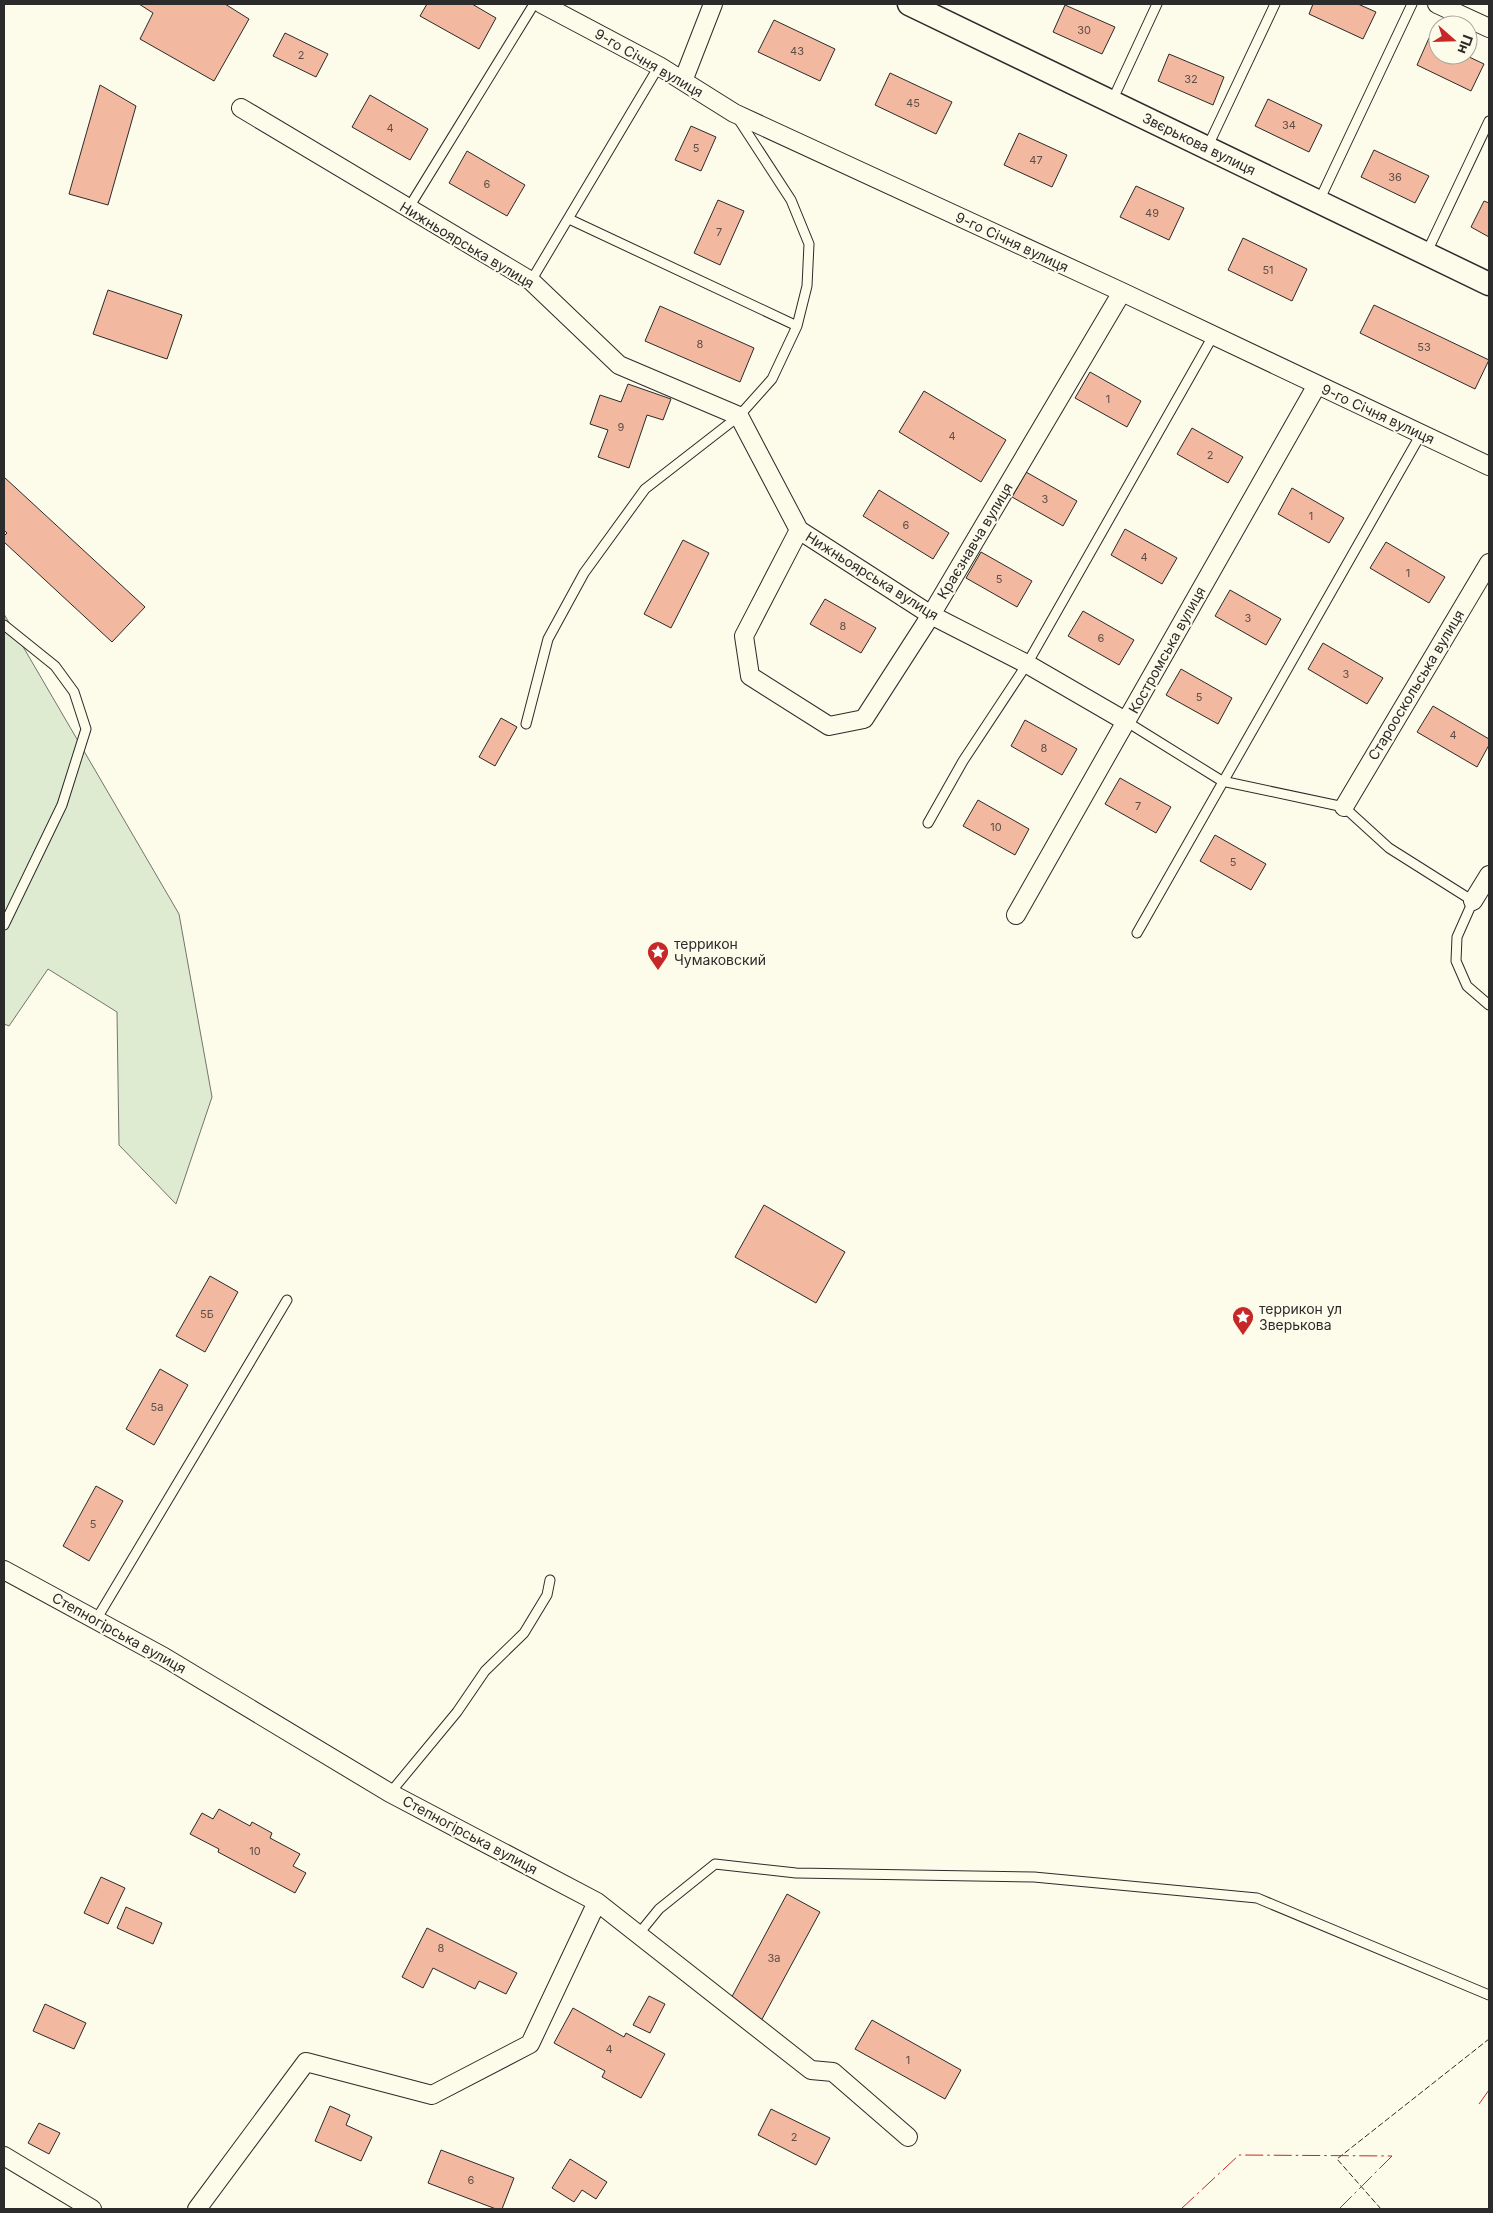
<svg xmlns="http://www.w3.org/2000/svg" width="1493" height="2213" viewBox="0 0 1493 2213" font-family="Inter,sans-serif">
	<rect width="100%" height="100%" fill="#fdfbea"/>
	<path fill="#deebd1" stroke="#74746e" d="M4,614L179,914L212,1097L176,1204L119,1145L117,1012L48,969L9,1026L4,1024Z"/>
	<path fill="#f2b8a0" stroke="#2b2b2b" d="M139,4H225L249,19L214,81L140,39L153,13Z
		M427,4H472L496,18L479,49L420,16Z
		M1313,4H1358L1376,12L1363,39L1309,14Z
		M1065,5L1115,27L1102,54L1053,32Z
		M774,20L835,49L820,81L758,52Z
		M285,33L328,54L316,77L273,56Z
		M1429,38L1438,42V55H1465L1484,64L1471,91L1417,65Z
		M1169,54L1224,77L1213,105L1158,81Z
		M890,73L952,102L936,134L875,105Z
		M100,85L136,106L108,205L69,194Z
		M370,95L428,129L410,160L352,127Z
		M1268,99L1322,125L1309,152L1255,126Z
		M691,126L716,137L701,171L675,160Z
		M1019,133L1067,155L1052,187L1004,165Z
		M1374,150L1429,176L1415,203L1361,177Z
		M467,151L525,185L507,216L449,183Z
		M1136,186L1184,208L1169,240L1120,217Z
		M718,200L744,211L720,265L694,253Z
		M1484,201L1489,203V237L1471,227Z
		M1243,238L1307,269L1292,301L1228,270Z
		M108,290L182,315L167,359L93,334Z
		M1374,305L1489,360L1475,389L1360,333Z
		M660,306L754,348L740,382L645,341Z
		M1090,372L1141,401L1127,427L1075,398Z
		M628,384L671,399L663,420L647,415L629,468L598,457L608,430L590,424L600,395L621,402Z
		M924,391L1006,440L981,482L899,432Z
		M1192,428L1243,457L1228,483L1177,454Z
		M1026,472L1077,501L1063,526L1012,497Z
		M4,477L145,607L112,642L4,542V536L7,533L4,530Z
		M1292,488L1344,518L1329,543L1278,514Z
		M879,490L949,533L933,559L863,516Z
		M1125,529L1177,558L1162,584L1111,555Z
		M683,540L709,553L671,628L644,614Z
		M1386,542L1445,577L1429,603L1370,568Z
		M981,552L1032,581L1017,607L966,578Z
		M1230,590L1281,619L1266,645L1215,616Z
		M825,599L876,628L861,653L810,624Z
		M1083,611L1134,640L1119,665L1068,636Z
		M1323,643L1383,678L1367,704L1308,669Z
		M1181,669L1232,698L1218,724L1166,695Z
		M1433,706L1489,739V745L1477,767L1417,732Z
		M501,718L517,727L495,766L479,757Z
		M1025,720L1077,749L1062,775L1011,746Z
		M1120,778L1171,807L1156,833L1105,804Z
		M978,800L1029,829L1015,855L963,826Z
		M1215,835L1266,864L1251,890L1200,861Z
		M764,1205L845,1252L816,1303L735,1257Z
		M210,1276L238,1292L205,1352L176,1336Z
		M160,1369L188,1385L154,1445L126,1429Z
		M96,1486L123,1501L89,1561L63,1546Z
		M219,1809L250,1826L252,1822L272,1833L270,1838L300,1854L293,1866L306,1873L295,1893L218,1852L219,1849L190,1834L202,1813L213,1819Z
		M101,1877L125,1888L108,1924L84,1913Z
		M787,1894L820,1912L761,2021L728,2004Z
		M126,1907L162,1923L153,1944L117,1928Z
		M427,1928L517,1973L506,1994L479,1981L475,1989L433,1968L423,1988L402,1977Z
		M649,1996L665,2004L650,2033L633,2025Z
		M45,2004L86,2023L74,2049L33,2031Z
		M573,2008L624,2037L626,2033L665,2054L641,2098L602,2077L605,2071L554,2043Z
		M872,2020L961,2070L945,2099L855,2049Z
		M330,2106L350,2115L346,2125L372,2137L361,2161L315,2141Z
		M771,2109L830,2138L816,2165L758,2135Z
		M39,2123L60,2133L49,2154L28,2143Z
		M441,2150L514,2178L502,2209H496L428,2183Z
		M570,2159L607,2182L596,2199L582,2190L574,2202L552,2188Z"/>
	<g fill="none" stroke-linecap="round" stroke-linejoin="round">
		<g stroke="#2b2b2b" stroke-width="11">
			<path id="service" d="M1112,101L1157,4
				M1207,148L1275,4
				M1319,201L1412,4
				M408,209L534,4
				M569,219L797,326
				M1426,254L1489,121
				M531,281L659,66
				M4,625L55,666L74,692L86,729L62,805L4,925
				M1127,722L1222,781L1344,807L1389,848L1473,901L1457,937L1456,961L1467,986L1489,1005
				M526,724L548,639L584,573L645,489L739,416L772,379L797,326L807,286L809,244L791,200L737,117
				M928,823L963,761L1027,664L1213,336
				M1137,933L1421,434
				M96,1620L287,1300
				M390,1793L457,1712L485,1671L524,1633L547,1595L550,1580
				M637,1936L659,1909L715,1864L796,1873L1034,1877L1257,1898L1489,1995"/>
		</g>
		<g stroke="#2b2b2b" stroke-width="20">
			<path id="minor" d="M542,4L659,66L734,113L1122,292L1489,466
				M1437,4L1489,28
				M683,81L713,4
				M241,108L531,281L619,365L739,416L799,530L931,615L1027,664L1127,722
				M799,530L744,636L750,676L829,726L864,719L931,615L1122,292
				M1344,807L1489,563
				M1473,901L1489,875
				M1016,915L1317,385
				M4,1570L164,1657L390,1793L597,1902L811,2070L833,2072L908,2137
				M4,2156L92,2209
				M197,2209L306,2062L432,2095L530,2044L597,1902"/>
		</g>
		<g stroke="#2b2b2b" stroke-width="25">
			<path id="tertiary" d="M909,4L1489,284"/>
		</g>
		<use href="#service" stroke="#fdfbea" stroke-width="9"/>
		<use href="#minor" stroke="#fdfbea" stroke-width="18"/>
		<use href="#tertiary" stroke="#fdfbea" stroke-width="22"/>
		<path stroke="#2b2b2b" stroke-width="1" stroke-dasharray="6 2.5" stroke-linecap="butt" d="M1381,2209L1337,2159L1489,2039"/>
		<path stroke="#c62828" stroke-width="1" stroke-dasharray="18 4 2.5 4" stroke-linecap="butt" d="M1479,2104L1489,2090
			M1181,2209L1239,2155L1392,2156
			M1339,2209L1392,2156"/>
	</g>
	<defs>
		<g id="sight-pin" transform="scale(1.125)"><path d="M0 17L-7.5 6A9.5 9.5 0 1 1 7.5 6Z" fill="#c62828" stroke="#fdfbea"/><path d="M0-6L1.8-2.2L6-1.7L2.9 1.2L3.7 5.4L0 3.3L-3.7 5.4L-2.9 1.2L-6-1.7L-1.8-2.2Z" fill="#fff"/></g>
	</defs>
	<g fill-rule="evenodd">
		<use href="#sight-pin" x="658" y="952"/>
		<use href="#sight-pin" x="1243" y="1317"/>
	</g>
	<g text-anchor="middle" stroke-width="4" stroke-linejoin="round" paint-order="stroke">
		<g font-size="11" fill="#5d4e48">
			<text x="1084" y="34">30</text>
			<text x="797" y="55">43</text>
			<text x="301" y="59">2</text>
			<text x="1191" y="83">32</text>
			<text x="913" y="107">45</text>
			<text x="1289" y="129">34</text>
			<text x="390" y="132">4</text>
			<text x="696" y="152">5</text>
			<text x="1036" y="164">47</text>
			<text x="1395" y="181">36</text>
			<text x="487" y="188">6</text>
			<text x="1152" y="217">49</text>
			<text x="719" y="236">7</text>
			<text x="1268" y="274">51</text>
			<text x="700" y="348">8</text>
			<text x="1424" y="351">53</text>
			<text x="1108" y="403">1</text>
			<text x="621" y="431">9</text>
			<text x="952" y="440">4</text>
			<text x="1210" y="459">2</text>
			<text x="1045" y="503">3</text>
			<text x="1311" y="520">1</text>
			<text x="906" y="529">6</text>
			<text x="1144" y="561">4</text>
			<text x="1408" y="577">1</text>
			<text x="999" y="583">5</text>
			<text x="1248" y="622">3</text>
			<text x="843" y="630">8</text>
			<text x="1101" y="642">6</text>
			<text x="1346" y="678">3</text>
			<text x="1199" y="701">5</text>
			<text x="1453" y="739">4</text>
			<text x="1044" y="752">8</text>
			<text x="1138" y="810">7</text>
			<text x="996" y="831">10</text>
			<text x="1233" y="866">5</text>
			<text x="207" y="1318">5Б</text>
			<text x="157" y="1411">5а</text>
			<text x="93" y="1528">5</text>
			<text x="255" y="1855">10</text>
			<text x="441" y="1952">8</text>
			<text x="774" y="1962">3а</text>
			<text x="609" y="2053">4</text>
			<text x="908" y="2064">1</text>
			<text x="794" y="2141">2</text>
			<text x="471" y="2184">6</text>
		</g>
		<g font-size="14" fill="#2b2b2b" stroke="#fdfbea">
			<text transform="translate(649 63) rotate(30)" y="5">9-го Січня вулиця</text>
			<text transform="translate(1199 144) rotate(26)" y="5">Звєрькова вулиця</text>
			<text transform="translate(1012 242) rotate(25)" y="5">9-го Січня вулиця</text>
			<text transform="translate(467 245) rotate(31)" y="5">Нижньоярська вулиця</text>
			<text transform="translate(1378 414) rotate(25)" y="5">9-го Січня вулиця</text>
			<text transform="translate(975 541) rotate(-59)" y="5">Краєзнавча вулиця</text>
			<text transform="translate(872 576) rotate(32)" y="5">Нижньоярська вулиця</text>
			<text transform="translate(1167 650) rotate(-61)" y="5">Костромська вулиця</text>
			<text transform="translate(1416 685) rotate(-59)" y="5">Старооскольська вулиця</text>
			<text transform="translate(119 1633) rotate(29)" y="5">Степногірська вулиця</text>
			<text transform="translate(470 1835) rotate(28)" y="5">Степногірська вулиця</text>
		</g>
		<g font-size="14" fill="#2b2b2b" stroke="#fdfbea" text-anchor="start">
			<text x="674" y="949">террикон<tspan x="674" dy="16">Чумаковский</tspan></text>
			<text x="1259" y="1314">террикон ул<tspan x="1259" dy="16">Зверькова</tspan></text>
		</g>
	</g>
	<rect width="1493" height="2213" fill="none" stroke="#2b2b2b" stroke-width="10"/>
	<g transform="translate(1453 40) rotate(110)"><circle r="24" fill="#fdfbea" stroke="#a9a89e"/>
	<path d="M0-4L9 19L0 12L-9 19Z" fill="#c62828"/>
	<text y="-8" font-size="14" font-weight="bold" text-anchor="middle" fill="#2b2b2b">Пн</text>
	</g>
</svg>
